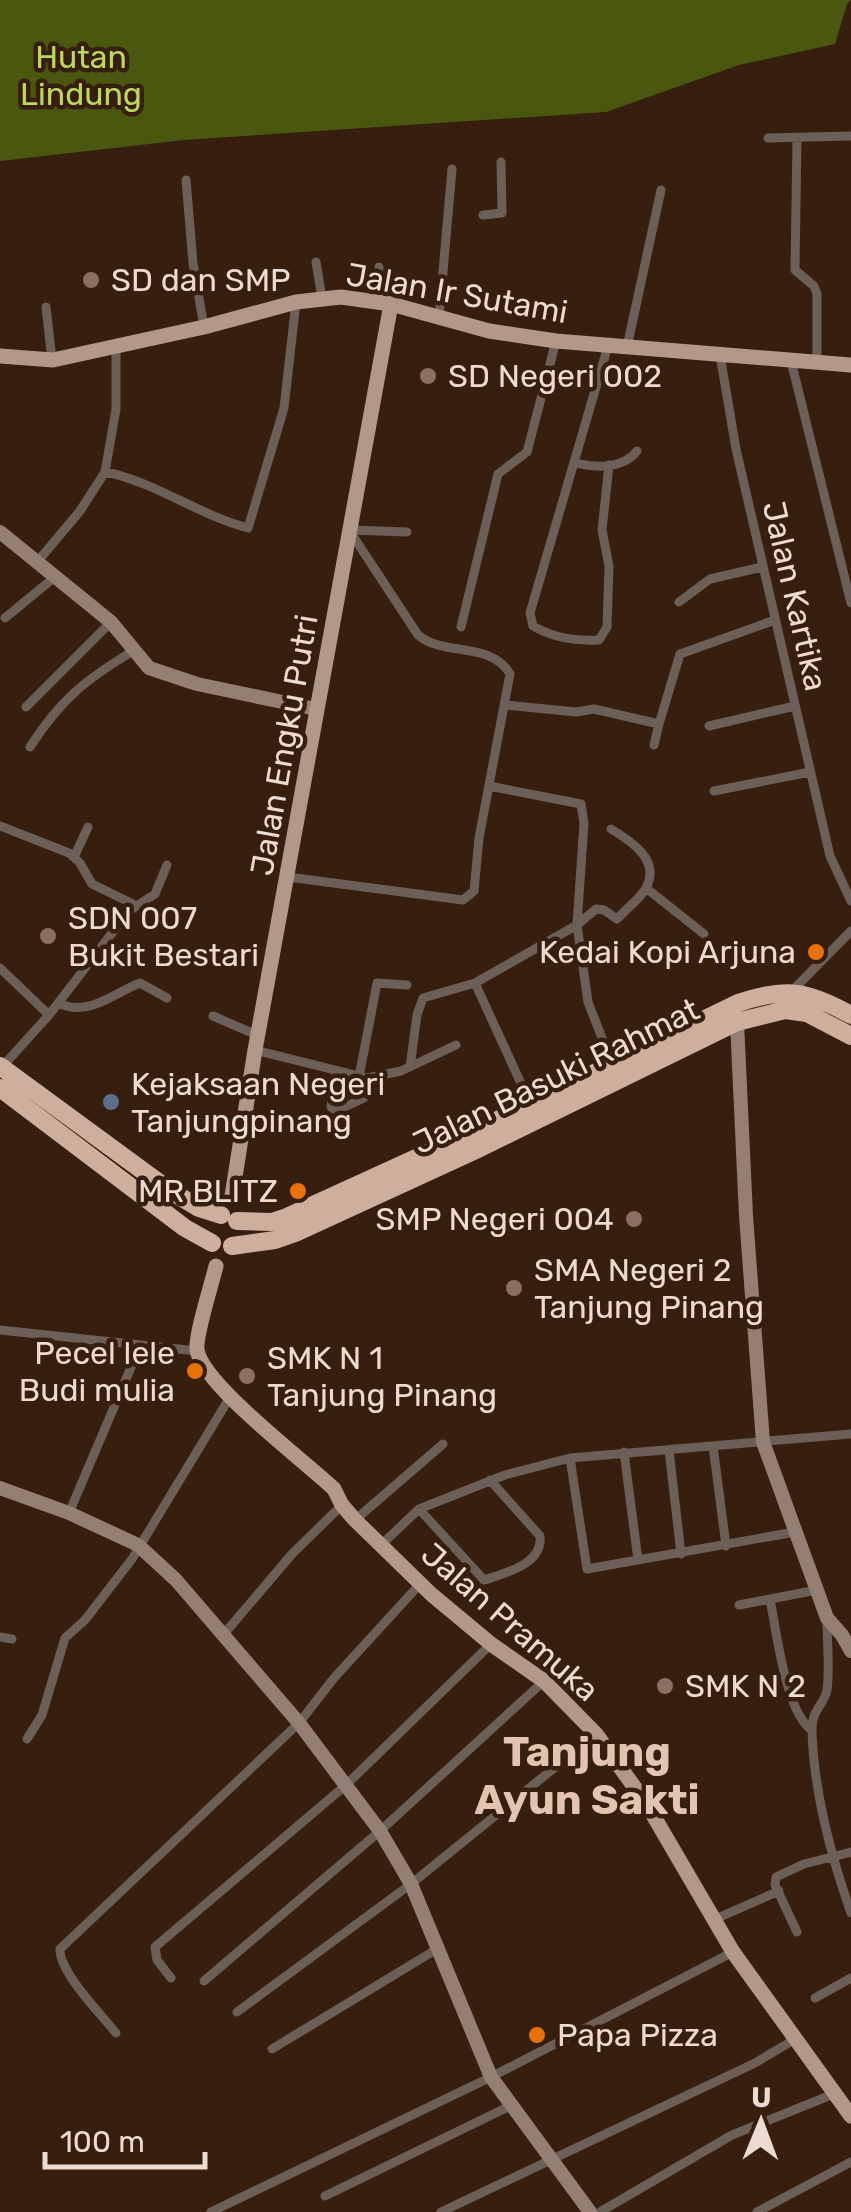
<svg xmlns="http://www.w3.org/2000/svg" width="851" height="2212" viewBox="0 0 851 2212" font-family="Rubik,sans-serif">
	<rect width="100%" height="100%" fill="#361f0e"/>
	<path fill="#49580e" d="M0,0H851L847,4L835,44L739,65L606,112L184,140L0,161Z"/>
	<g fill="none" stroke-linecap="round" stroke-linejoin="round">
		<path stroke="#6b5f57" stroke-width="9" d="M768,138L851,136
			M797,138L795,270L814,286L817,294V363
			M186,180L193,263L204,327
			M483,215L502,213L501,162
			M316,262L322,298
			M378,302L379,267
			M46,307L52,360
			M439,317L452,169
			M608,346L530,613L533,626C553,638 576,641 599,640L607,627L609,566L602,530L609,465
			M627,347L661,190
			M720,355L736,449L830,856L851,901
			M791,361L851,603
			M576,463C596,468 623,469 637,451
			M105,472L116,409V346
			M351,530L407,532
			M38,561L80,511L105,472C156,482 198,515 248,528L284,408L296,302
			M679,602L710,579L762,567
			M5,618L56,576
			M461,627L498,474L527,452L556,341
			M505,705L576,712L594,709L659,724L680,654L775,620
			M26,707L111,622
			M709,726L795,706
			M654,745L659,724
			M30,747C61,699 85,680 133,651
			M489,786L581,804L584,823L577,925L588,1002L612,1064
			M714,791L810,772
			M0,826L69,853L80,863L92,884L135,905
			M74,857L88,827
			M288,877L463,900L474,891L479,838L510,674C491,641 444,657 418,635L351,533
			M646,888L704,934
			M0,968L49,1015
			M475,983L530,1103
			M792,991L851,931
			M58,1003C89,1018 115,992 140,983L167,998
			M213,1016L257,1035
			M255,1050L367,1078L401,1071L456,1045
			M2,1067L49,1015L129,911L155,894L167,865
			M410,1067L417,1015L423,998L475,983L577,925L596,909L604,910L617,919C625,910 640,899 646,888C661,860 631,841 611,829
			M336,1072L331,1107L336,1111L364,1098L369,1078
			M359,1077L377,983L407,985
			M0,1330L197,1351
			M713,1446L726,1546
			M669,1450L681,1554
			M624,1452L638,1560
			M570,1458L587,1569L795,1532
			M419,1509L484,1580C506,1573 543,1564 540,1536L490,1480
			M69,1513L140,1346
			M355,1520L443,1444
			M381,1545L419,1509L505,1475L570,1458L851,1434
			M770,1599C776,1629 786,1714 812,1730
			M739,1605L817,1590
			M827,1621C827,1643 830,1668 827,1690C824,1706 811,1709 812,1732C814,1793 831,1856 851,1913
			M224,1634L292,1554L342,1505
			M0,1637L12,1639
			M27,1739L42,1715L65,1638L85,1620L132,1559L230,1397
			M713,1920L779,1891
			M797,1932L775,1885L776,1877L804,1864L851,1852
			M171,1978L157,1960L155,1947L346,1785L491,1644
			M204,1981L380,1831L544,1681
			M815,1998L851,1978
			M237,2012L411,1884L596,1734
			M116,2033C101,2014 59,1972 60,1949L299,1723L334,1678L420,1584
			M272,2049L437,1949
			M325,2196L512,2105
			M211,2212L491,2077L733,1952
			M441,2212L755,2063L797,2038
			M600,2212L732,2135L836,2093
			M757,2212L851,2162"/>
		<path stroke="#937f73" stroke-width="14" d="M0,532L111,622L149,668L197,684L316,709
			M737,1022L746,1216L763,1442L827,1618L842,1635L851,1651
			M0,1488L69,1513L138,1545L176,1580L299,1723L380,1831L411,1884L491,2077L590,2212"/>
		<path stroke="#b29889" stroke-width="15" d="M0,356L53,360L204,327L296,302L341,297L391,304L489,331L556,341L851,365
			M232,1196L255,1050L391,304
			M216,1266C212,1283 195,1336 197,1350C203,1385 306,1462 334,1489L342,1505L355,1520L431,1594L491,1644L544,1681L596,1734L646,1803L733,1952L851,2116"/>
		<path stroke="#ceae9d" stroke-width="18" d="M0,1066L169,1190L199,1208L221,1215
			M0,1088L185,1228L212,1243
			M237,1221L272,1222L287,1217L469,1134L738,1003C786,987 806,990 851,1015
			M232,1246L275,1240L295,1233L480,1148L737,1022L785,1010L807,1013L851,1036"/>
	</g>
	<g fill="#8d6e63" stroke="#361f0e" stroke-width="4">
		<circle cx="91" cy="280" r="10"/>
		<circle cx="428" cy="376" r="10"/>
		<circle cx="48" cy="936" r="10"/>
		<circle cx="634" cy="1219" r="10"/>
		<circle cx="514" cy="1288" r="10"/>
		<circle cx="247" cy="1376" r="10"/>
		<circle cx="665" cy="1686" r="10"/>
	</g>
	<g fill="#e8710a" stroke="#361f0e" stroke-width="4">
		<circle cx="816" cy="952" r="10"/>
		<circle cx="298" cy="1191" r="10"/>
		<circle cx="195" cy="1371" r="10"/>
		<circle cx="537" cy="2035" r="10"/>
	</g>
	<circle fill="#5c6f8a" stroke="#361f0e" stroke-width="4" cx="111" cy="1102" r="10"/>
	<g text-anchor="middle" stroke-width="9" stroke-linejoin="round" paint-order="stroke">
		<g font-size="32" fill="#bcd860" stroke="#361f0e">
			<text x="81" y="68">Hutan<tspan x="81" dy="37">Lindung</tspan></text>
		</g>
		<g font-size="32" fill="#ebdbd1" stroke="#361f0e" text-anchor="start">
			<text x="111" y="291">SD dan SMP</text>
			<text x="448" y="387">SD Negeri 002</text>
			<text x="68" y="929">SDN 007<tspan x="68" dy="37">Bukit Bestari</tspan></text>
			<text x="796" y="963" text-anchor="end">Kedai Kopi Arjuna</text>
			<text x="131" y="1095">Kejaksaan Negeri<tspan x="131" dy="37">Tanjungpinang</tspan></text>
			<text x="278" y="1202" text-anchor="end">MR BLITZ</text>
			<text x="614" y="1230" text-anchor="end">SMP Negeri 004</text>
			<text x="534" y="1281">SMA Negeri 2<tspan x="534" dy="37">Tanjung Pinang</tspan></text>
			<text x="175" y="1364" text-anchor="end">Pecel lele<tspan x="175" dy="37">Budi mulia</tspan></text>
			<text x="267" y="1369">SMK N 1<tspan x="267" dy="37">Tanjung Pinang</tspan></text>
			<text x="685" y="1697">SMK N 2</text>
			<text x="557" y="2046">Papa Pizza</text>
		</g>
		<g font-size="32" fill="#ebdbd1" stroke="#361f0e">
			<text transform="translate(457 293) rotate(10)" y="11">Jalan Ir Sutami</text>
			<text transform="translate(795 596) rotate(77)" y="11">Jalan Kartika</text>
			<text transform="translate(284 745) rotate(-80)" y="11">Jalan Engku Putri</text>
			<text transform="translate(556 1076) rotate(-26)" y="11">Jalan Basuki Rahmat</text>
			<text transform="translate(510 1622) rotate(41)" y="11">Jalan Pramuka</text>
		</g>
		<g font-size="42" font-weight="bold" fill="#e3c4b0" stroke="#361f0e">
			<text x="587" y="1766">Tanjung<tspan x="587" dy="48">Ayun Sakti</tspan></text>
		</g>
	</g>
	<g transform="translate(761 2122) rotate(1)" stroke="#361f0e" stroke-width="8" paint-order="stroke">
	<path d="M0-8L18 38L0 25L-18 38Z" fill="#ebdbd1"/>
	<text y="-15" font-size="28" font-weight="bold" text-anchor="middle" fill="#ebdbd1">U</text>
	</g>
	<path d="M45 2152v15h160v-15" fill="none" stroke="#ebdbd1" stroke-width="5"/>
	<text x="60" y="2152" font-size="30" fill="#ebdbd1" stroke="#361f0e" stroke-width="8" paint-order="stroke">100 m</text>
</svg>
